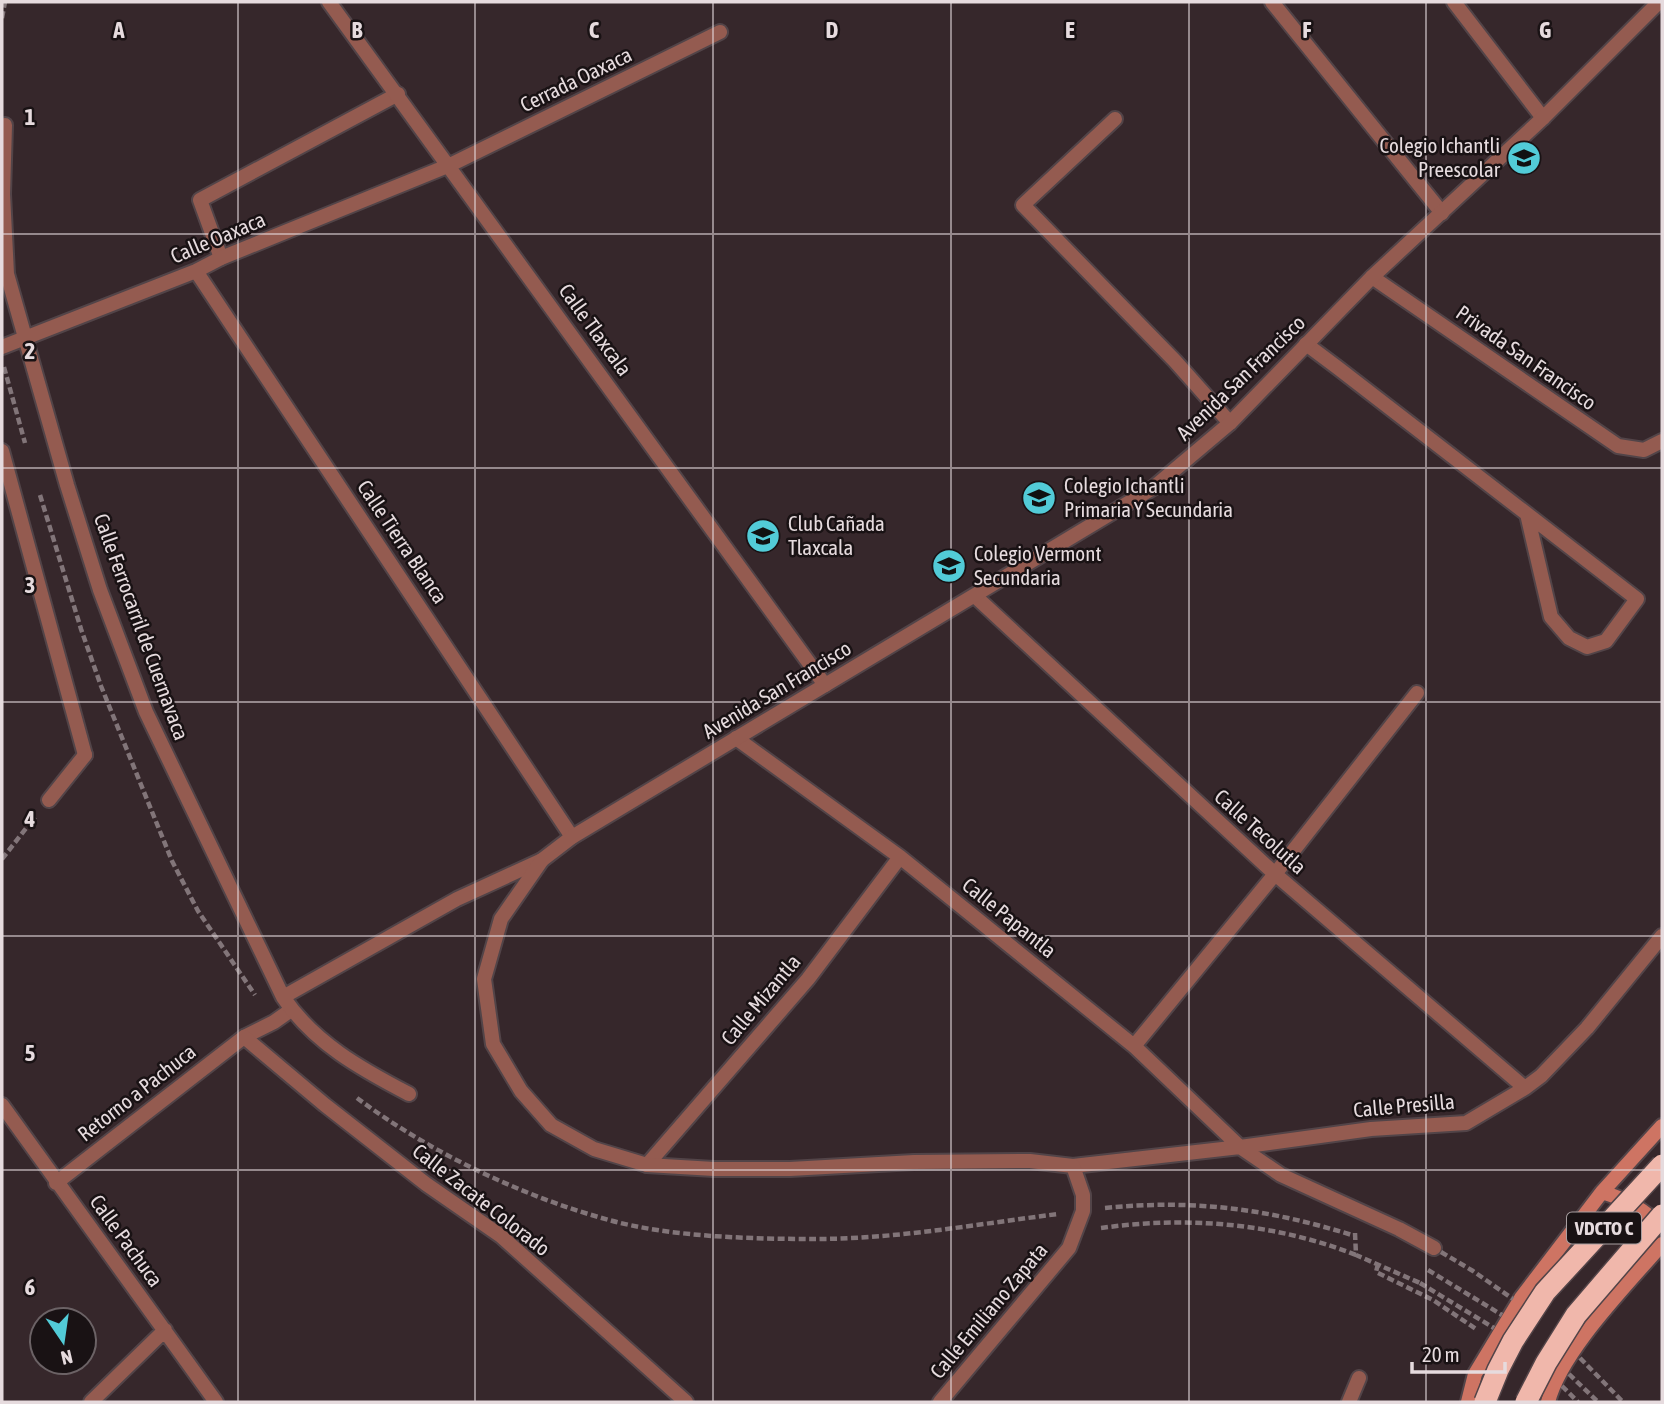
<svg xmlns="http://www.w3.org/2000/svg" width="1664" height="1404" viewBox="0 0 1664 1404" font-family="'Asap Condensed',sans-serif">
	<rect width="100%" height="100%" fill="#36272b"/>
	<g fill="none" stroke-linecap="round" stroke-linejoin="round">
		<g stroke="#524448" stroke-width="18">
			<path id="service" d="M221,258L200,200L398,94"/>
		</g>
		<g stroke="#524448" stroke-width="18">
			<path id="pedestrian" d="M49,800L85,755
				M244,1037L274,1022L291,1010"/>
		</g>
		<g stroke="#524448" stroke-width="18">
			<path id="minor" d="M329,2L825,685
				M1272,2L1442,213
				M1454,2L1543,118
				M1115,119L1023,205L1175,361L1230,423
				M5,125L3,194L7,274L67,485L100,590L146,712L283,997C314,1043 361,1069 409,1094
				M196,271L572,837
				M1372,277L1618,446L1644,450L1662,441
				M1306,344L1338,368L1637,599L1606,641L1587,647L1569,638L1551,617L1527,514
				M2,347L196,271L221,258L450,165L720,32
				M2,451L85,755
				M976,597L1275,874L1525,1088
				M736,738L900,857L1134,1046L1240,1147L1281,1175L1399,1229L1434,1248
				M283,997L457,899L542,860
				M1134,1046L1275,874L1417,693
				M2,1105L216,1402
				M647,1165L808,979L900,857
				M1073,1166L1240,1147L1371,1129L1466,1123L1525,1088L1541,1076L1587,1028L1662,936
				M56,1183L244,1037L325,1105L426,1184L501,1236L686,1402
				M91,1402L165,1330
				M1349,1402L1359,1378"/>
		</g>
		<g stroke="#524448" stroke-width="18">
			<path id="tertiary" d="M940,1402L1069,1248L1083,1211V1195L1073,1166L1030,1161L914,1162L790,1169H714L647,1165L594,1149L551,1125L521,1091L493,1044L484,979L501,919L542,860L572,837L1153,488L1230,423L1372,277L1543,118L1659,2"/>
		</g>
		<g stroke="#524448" stroke-width="18">
			<path id="secondary" d="M1602,1192C1625,1199 1645,1209 1661,1228
				M1468,1402L1475,1374L1521,1298L1602,1192L1662,1126
				M1548,1402C1561,1351 1627,1285 1662,1244"/>
		</g>
		<path stroke="#827579" stroke-width="4.5" stroke-dasharray="7 3.5" stroke-linecap="butt" d="M2,18L5,2
			M4,367L25,443
			M40,495L81,629L101,686L172,861L198,911L255,995
			M2,859L35,817
			M357,1098C429,1152 521,1196 609,1220C670,1237 751,1239 815,1239C896,1239 978,1224 1058,1214
			M1105,1208C1195,1199 1269,1209 1355,1236
			M1101,1228C1187,1216 1275,1223 1356,1255
			M1355,1233L1356,1255L1420,1283
			M1378,1264L1376,1272L1433,1300L1476,1329"/>
		<use href="#service" stroke="#945b50" stroke-width="14"/>
		<use href="#pedestrian" stroke="#945b50" stroke-width="14"/>
		<use href="#minor" stroke="#945b50" stroke-width="14"/>
		<use href="#tertiary" stroke="#945b50" stroke-width="14"/>
		<use href="#secondary" stroke="#ce7463" stroke-width="14"/>
		<g stroke="#524448" stroke-width="24" stroke-linecap="butt">
			<path id="motorway-bridge" d="M1485,1402L1498,1370L1513,1341L1545,1292L1662,1165
				M1526,1402L1546,1363L1576,1315L1662,1215"/>
		</g>
		<path stroke="#827579" stroke-width="4.5" stroke-dasharray="7 3.5" stroke-linecap="butt" d="M1441,1252L1473,1271L1513,1299
			M1428,1270L1502,1315
			M1420,1283L1494,1328
			M1580,1358L1623,1402
			M1569,1374L1598,1402
			M1562,1386L1578,1402"/>
		<use href="#motorway-bridge" stroke="#f0b7ab" stroke-width="21"/>
	</g>
	<path fill="none" stroke="#e6dbde" stroke-width="2" stroke-opacity="0.55" d="M238,2V1402M475,2V1402M713,2V1402M951,2V1402M1189,2V1402M1426,2V1402M2,234H1662M2,468H1662M2,702H1662M2,936H1662M2,1170H1662"/>
	<defs>
		<g id="school-disc" transform="scale(1.75)"><circle r="9.5" fill="#52cbd7" stroke="#191214"/><path d="M0-5L7-2L0 1L-7-2ZM-4 1L0 2.5L4 1V4Q0 6-4 4Z" fill="#111"/></g>
	</defs>
	<g fill-rule="evenodd">
		<use href="#school-disc" x="1524" y="158"/>
		<use href="#school-disc" x="1039" y="498"/>
		<use href="#school-disc" x="763" y="536"/>
		<use href="#school-disc" x="949" y="566"/>
	</g>
	<g text-anchor="middle" stroke-width="5" stroke-linejoin="round" paint-order="stroke">
		<rect fill="#191214" stroke="#a89fa1" stroke-width="2" x="1567" y="1212.5" width="74" height="31" rx="5"/>
		<g font-size="19" font-weight="bold" fill="#e6dbde">
			<text x="1604" y="1235">VDCTO C</text>
		</g>
		<g font-size="21" fill="#e6dbde" stroke="#191214">
			<text transform="translate(576 80) rotate(-26)" y="7">Cerrada Oaxaca</text>
			<text transform="translate(218 238) rotate(-23)" y="7">Calle Oaxaca</text>
			<text transform="translate(595 330) rotate(54)" y="7">Calle Tlaxcala</text>
			<text transform="translate(1526 358) rotate(35)" y="7">Privada San Francisco</text>
			<text transform="translate(1241 378) rotate(-44)" y="7">Avenida San Francisco</text>
			<text transform="translate(402 542) rotate(56)" y="7">Calle Tierra Blanca</text>
			<text transform="translate(141 627) rotate(70)" y="7">Calle Ferrocarril de Cuernavaca</text>
			<text transform="translate(777 690) rotate(-31)" y="7">Avenida San Francisco</text>
			<text transform="translate(1260 832) rotate(42)" y="7">Calle Tecolutla</text>
			<text transform="translate(1009 918) rotate(39)" y="7">Calle Papantla</text>
			<text transform="translate(761 1000) rotate(-50)" y="7">Calle Mizantla</text>
			<text transform="translate(137 1093) rotate(-38)" y="7">Retorno a Pachuca</text>
			<text transform="translate(1404 1106) rotate(-5)" y="7">Calle Presilla</text>
			<text transform="translate(481 1200) rotate(38)" y="7">Calle Zacate Colorado</text>
			<text transform="translate(126 1241) rotate(54)" y="7">Calle Pachuca</text>
			<text transform="translate(989 1311) rotate(-50)" y="7">Calle Emiliano Zapata</text>
		</g>
		<g font-size="21" fill="#e6dbde" stroke="#191214" text-anchor="start">
			<text x="1500" y="153" text-anchor="end">Colegio Ichantli<tspan x="1500" dy="24">Preescolar</tspan></text>
			<text x="1064" y="493">Colegio Ichantli<tspan x="1064" dy="24">Primaria Y Secundaria</tspan></text>
			<text x="788" y="531">Club Cañada<tspan x="788" dy="24">Tlaxcala</tspan></text>
			<text x="974" y="561">Colegio Vermont<tspan x="974" dy="24">Secundaria</tspan></text>
		</g>
	</g>
	<g font-size="23" text-anchor="middle" font-weight="bold" fill="#e6dbde" stroke="#191214" stroke-width="5" stroke-linejoin="round" paint-order="stroke">
		<text x="119" y="38">A</text>
		<text x="357" y="38">B</text>
		<text x="594" y="38">C</text>
		<text x="832" y="38">D</text>
		<text x="1070" y="38">E</text>
		<text x="1307" y="38">F</text>
		<text x="1545" y="38">G</text>
		<text x="30" y="125">1</text>
		<text x="30" y="359">2</text>
		<text x="30" y="593">3</text>
		<text x="30" y="827">4</text>
		<text x="30" y="1061">5</text>
		<text x="30" y="1295">6</text>
	</g>
	<rect width="1664" height="1404" fill="none" stroke="#e6dbde" stroke-width="7"/>
	<g transform="translate(63 1341) rotate(167)"><circle r="33" fill="#191214" stroke="#6b6265" stroke-width="2"/>
	<path d="M0-5L12 26L0 18L-12 26Z" fill="#52cbd7"/>
	<text y="-10" font-size="19" font-weight="bold" text-anchor="middle" fill="#e6dbde">N</text>
	</g>
	<path d="M1412 1362v10h93v-10" fill="none" stroke="#e6dbde" stroke-width="3.5"/>
	<text x="1422" y="1362" font-size="21" fill="#e6dbde" stroke="#191214" stroke-width="5" paint-order="stroke">20 m</text>
</svg>
